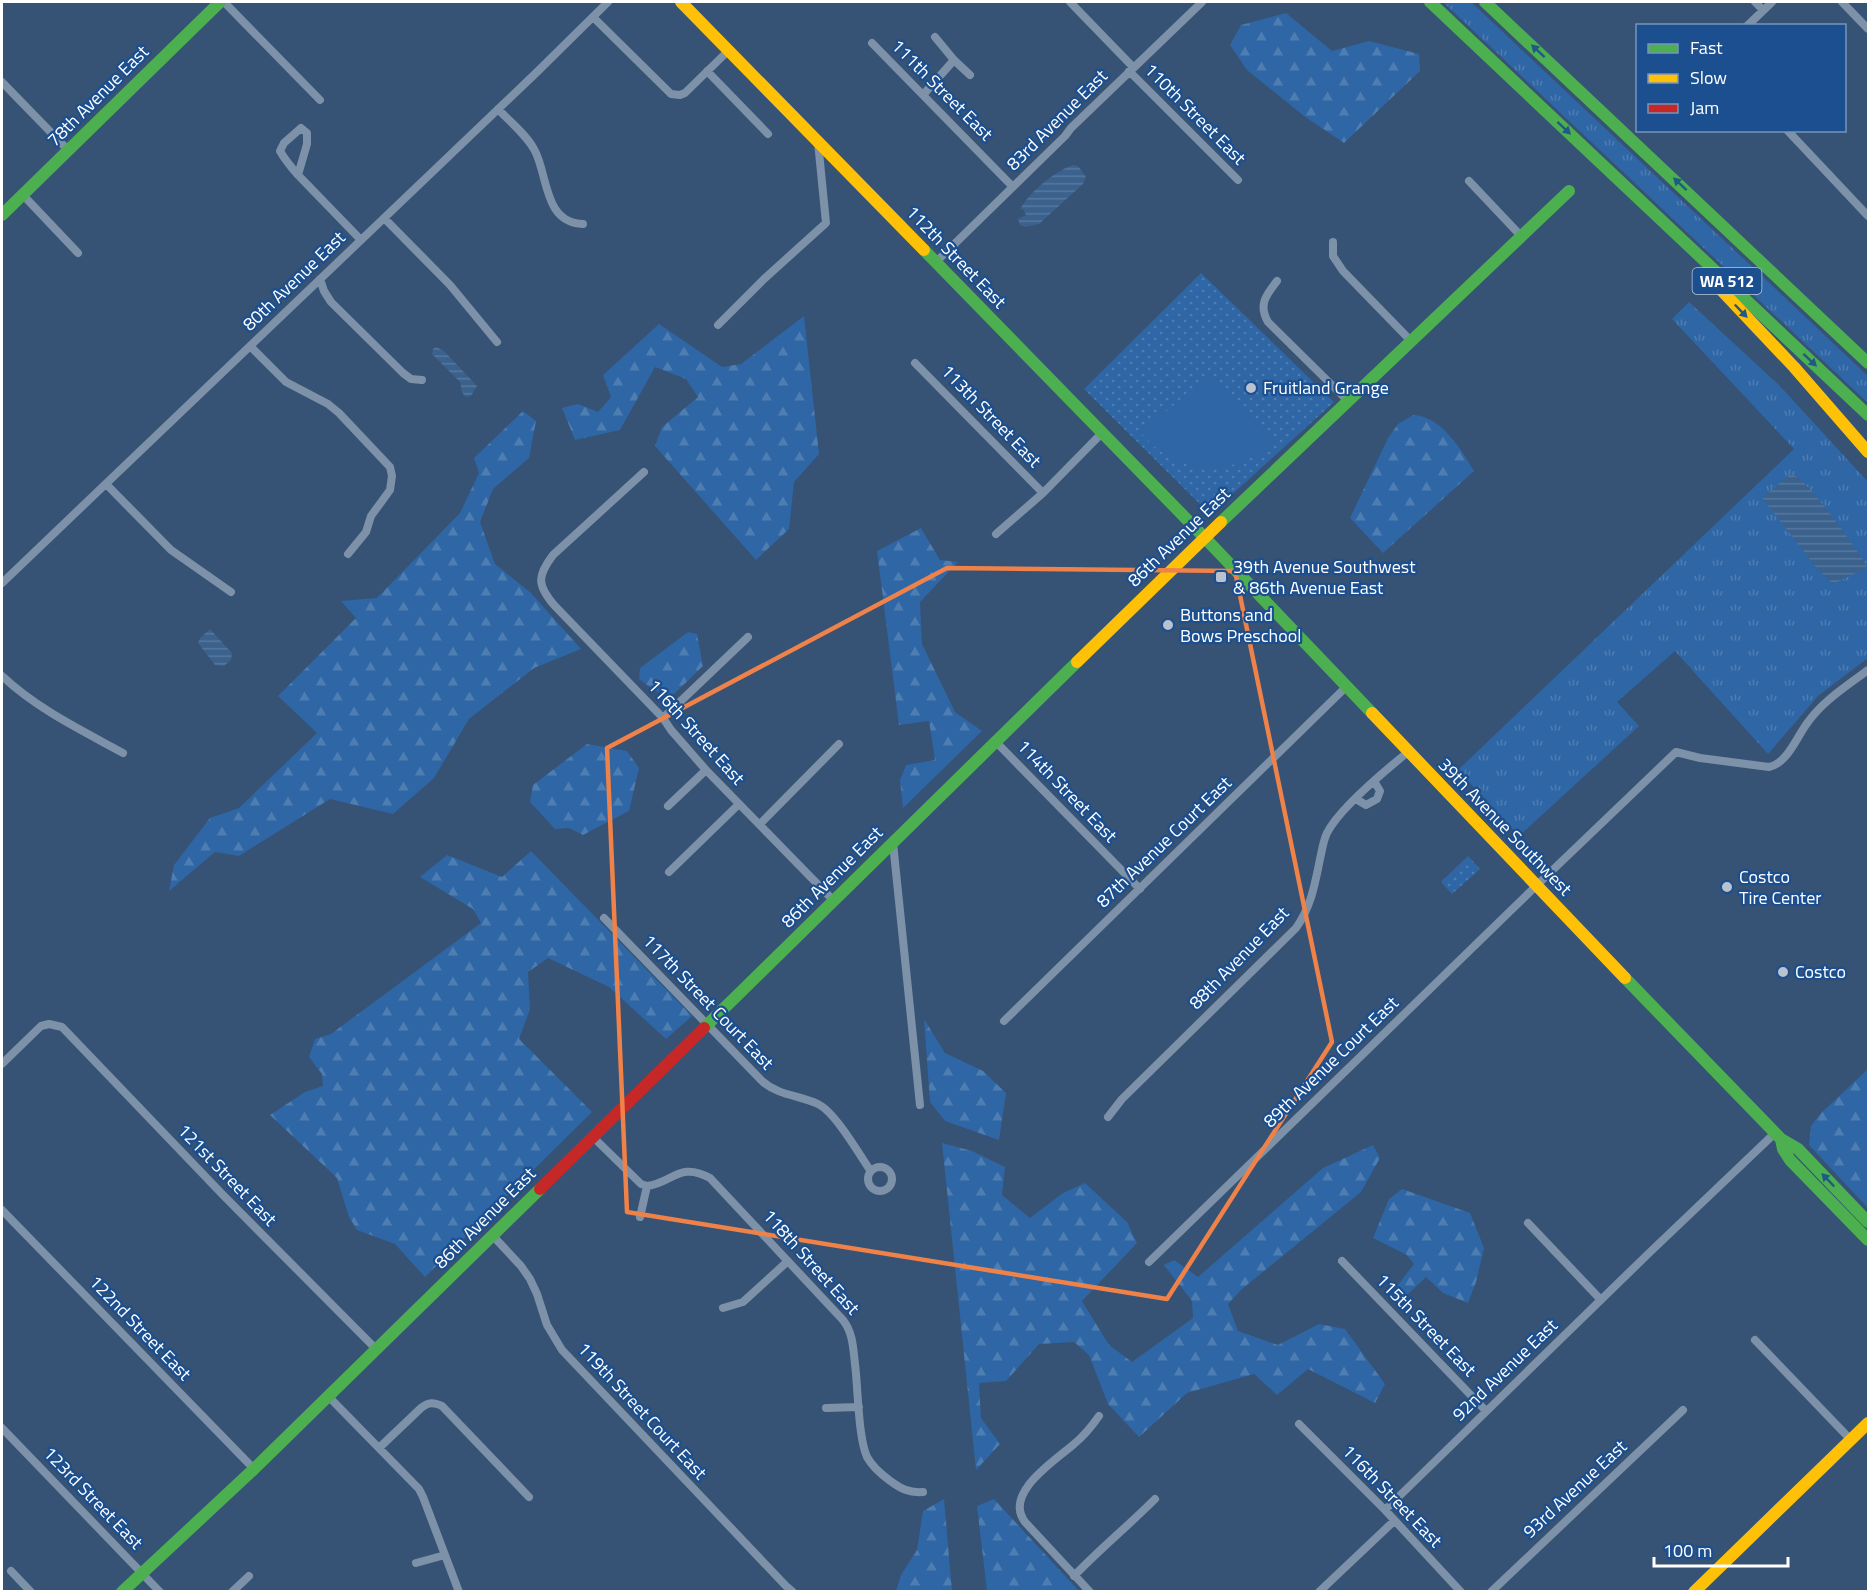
<svg xmlns="http://www.w3.org/2000/svg" width="1870" height="1593" viewBox="0 0 1870 1593" font-family="'Titillium Web',sans-serif">
	<defs>
		<pattern id="grass-tufts" width="24" height="20" patternUnits="userSpaceOnUse" patternTransform="scale(1.5)"><rect width="24" height="20" fill="#2f66a5"/><path d="M3 7l-1-3M5 7V3M7 7l1-3M15 17l-1-3M17 17v-4M19 17l1-3" fill="none" stroke="#4e7db2"/></pattern>
		<pattern id="forest-firs" width="22" height="20" patternUnits="userSpaceOnUse" patternTransform="scale(1.5)"><rect width="22" height="20" fill="#2f66a5"/><path d="M5 1l3.5 6h-7zM16 11l3.5 6h-7z" fill="#4e7db2"/></pattern>
		<pattern id="park-dots" width="8" height="8" patternUnits="userSpaceOnUse" patternTransform="scale(1.5)"><rect width="8" height="8" fill="#2f66a5"/><path d="M2 2h.1M6 6h.1" fill="none" stroke="#4e7db2" stroke-width="1.8" stroke-linecap="round"/></pattern>
		<pattern id="water-rules" width="6" height="5" patternUnits="userSpaceOnUse" patternTransform="scale(1.5)"><rect width="6" height="5" fill="#3b618d"/><path d="M0 2.5h6" fill="none" stroke="#58799e"/></pattern>
	</defs>
	<rect width="100%" height="100%" fill="#365274"/>
	<path fill="url(#grass-tufts)" d="M1443,2H1471L1868,376V403Z
		M1689,302L1779,385L1868,482V658L1818,696L1768,754L1675,651L1617,702L1639,726L1519,836L1458,770L1794,449L1672,319Z"/>
	<path fill="url(#forest-firs)" d="M1286,13L1332,51L1369,41L1419,54L1420,71L1344,143L1304,116L1247,70L1230,45L1241,25Z
		M804,316L819,454L794,482L789,529L756,560L655,446L662,427L698,397L686,379L655,367L620,430L575,440L562,408L578,404L598,412L611,397L603,375L659,324L722,367L741,364Z
		M523,411L536,421L529,458L493,489L480,522L495,564L531,593L581,649L534,668L469,719L434,778L393,814L330,799L239,856L215,852L169,891L174,865L210,818L239,808L317,733L278,696L356,618L341,601L377,598L460,513L479,473L474,458Z
		M1413,415C1441,416 1461,449 1474,471L1383,553L1350,518L1388,438L1398,424Z
		M921,528L940,560L958,562L920,602L922,644L955,712L982,731L903,808L900,780L906,765L935,760L929,721L899,725L877,551Z
		M688,632L697,634L703,666L673,695L655,691L639,679L640,668Z
		M587,744L627,751L639,768L629,811L583,835L569,828L555,829L530,802L533,785Z
		M531,851L692,1016L666,1039L609,987L548,958L528,972L530,1009L519,1039L592,1112L425,1277L395,1244L357,1230L349,1217L337,1178L270,1115L305,1092L323,1086L322,1074L309,1057L315,1039L331,1034L481,923L473,909L420,877L447,855L502,877Z
		M924,1019L945,1053L983,1071L1006,1093L999,1140L945,1121L930,1102Z
		M1868,1069V1208L1809,1145L1811,1126L1820,1114Z
		M942,1143L972,1151L1005,1167L1002,1195L1030,1218L1063,1193L1085,1183L1127,1222L1137,1243L1082,1301L1109,1345L1132,1362L1193,1318L1192,1301L1164,1265L1174,1260L1198,1277L1323,1168L1373,1145L1380,1158L1361,1192L1242,1289L1228,1304L1238,1331L1278,1345L1319,1324L1345,1329L1385,1384L1375,1403L1308,1369L1277,1395L1254,1374L1187,1393L1139,1437L1108,1404L1089,1355L1074,1342L1039,1344L1006,1381L979,1383L981,1418L1000,1444L976,1470Z
		M1402,1189L1470,1213L1484,1248L1476,1282L1468,1303L1443,1293L1426,1277L1407,1295L1414,1305L1408,1313L1391,1294L1414,1264L1407,1255L1373,1238L1389,1199Z
		M944,1499L952,1591H896L901,1575L917,1550L923,1511Z
		M994,1499L1079,1591H987L977,1506Z"/>
	<path fill="url(#park-dots)" d="M1201,273L1334,402L1216,509L1203,507L1084,389Z
		M1468,856L1480,869L1452,894L1441,882Z"/>
	<path fill="#2f66a5" d="M1211,373L1273,444C1230,478 1178,477 1141,433Z"/>
	<path fill="url(#water-rules)" d="M1073,165L1078,166L1086,177L1083,184L1039,224L1026,227L1020,225L1018,219L1026,215L1023,209L1020,210C1027,194 1056,170 1073,165Z
		M436,347L444,351L477,386L471,396L466,397C460,392 462,388 460,382L432,354L433,349Z
		M1791,474C1807,477 1856,549 1867,566L1866,568L1833,584L1815,566L1763,499L1764,496Z
		M210,629L232,653L231,660L224,666L215,665L198,643L200,638Z"/>
	<g fill="none" stroke-linecap="round" stroke-linejoin="round">
		<path stroke="#7d92a8" stroke-width="8" d="M224,2L320,100
			M1070,2L1133,67
			M1755,2L1763,10
			M1842,2L1868,29
			M593,17L671,94L680,95L685,93L729,50
			M1747,26L1772,2
			M935,37L954,60
			M872,43L1013,187
			M707,71L768,134
			M1129,71L1238,180
			M2,82L69,151
			M923,95L954,60L970,75
			M498,109C510,122 527,135 535,151C548,176 544,223 583,224
			M1787,130L1868,216
			M298,175L307,144V133L301,128L284,143L280,151C285,160 291,167 298,175L361,240
			M1469,181L1521,236
			M23,195L78,253
			M384,218L450,285L497,342
			M1333,242V256L1343,271L1411,341
			M936,262L1065,136L1071,128L1202,2
			M320,279L324,291L331,302L403,373L411,379L422,380
			M1277,281C1266,295 1258,305 1268,322L1348,401
			M718,325L764,279L826,223L818,142
			M250,346L286,382L328,404L339,413L390,467L392,476L390,490L371,516L366,532L348,554
			M915,363L1043,493
			M644,472L553,555C537,576 537,585 554,605L663,718L671,730L706,770L834,901
			M106,484L171,550L231,592
			M996,534L1043,493L1102,433
			M2,583L537,72L608,2
			M2,676C37,709 81,730 123,753
			M663,718L748,637
			M996,742L1140,889
			M1356,799L1366,805L1377,799L1380,791L1374,781
			M668,806L706,770
			M760,824L839,744
			M893,843L920,1105
			M669,872L739,804
			M604,918L762,1081C779,1096 799,1095 818,1104C835,1112 859,1154 870,1170
			M1004,1021L1346,687
			M2,1064L41,1026L49,1024L62,1027L223,1195L377,1350
			M1108,1117L1122,1099L1296,928C1311,907 1315,884 1320,859C1322,851 1323,841 1327,833C1339,809 1387,769 1408,752
			M593,1137L641,1184L647,1186
			M868 1179a12 12 0 1 1 24 0a12 12 0 1 1-24 0Z
			M647,1186C673,1183 679,1161 710,1178L843,1320C853,1333 853,1347 855,1364C858,1387 858,1437 867,1457C872,1466 881,1474 889,1480C901,1489 909,1493 923,1492
			M2,1210L254,1469
			M640,1217L647,1186
			M1528,1223L1601,1300
			M493,1236L521,1266L530,1279L537,1294L547,1325L562,1350L786,1586L793,1592
			M1342,1261L1486,1411
			M1149,1262L1536,886L1676,752L1700,758L1769,767C1788,763 1797,736 1808,722C1824,700 1847,686 1868,670
			M723,1308L743,1302L788,1261
			M1755,1340L1851,1440
			M328,1396L419,1489L423,1497L459,1592
			M826,1408L859,1407
			M1299,1424L1385,1510L1461,1592
			M2,1428L160,1592
			M379,1448L421,1408C429,1402 433,1402 442,1406L529,1497
			M1385,1510L1648,1254L1775,1133
			M416,1563L445,1555
			M11,1571L31,1592
			M1074,1576C1100,1549 1128,1526 1155,1499
			M232,1592L249,1576
			M1090,1592L1025,1522C1003,1493 1055,1461 1074,1444C1084,1436 1092,1426 1099,1416
			M1319,1592L1394,1521
			M1491,1592L1683,1410"/>
		<path stroke="#4caf50" stroke-width="12" d="M1430,2L1868,415
			M1485,2L1868,363
			M2,215L220,2
			M924,250L1204,537L1372,713
			M1221,522L1569,191
			M1625,978L1781,1139L1798,1149L1868,1222
			M704,1028L1077,662
			M1781,1139L1783,1149L1790,1160L1868,1240
			M122,1592L254,1469L540,1189"/>
		<path stroke="#ffc107" stroke-width="12" d="M681,2L924,250
			M1707,275L1794,367L1868,452
			M1077,662L1221,522
			M1372,713L1625,978
			M1694,1592L1868,1423"/>
		<path stroke="#c62828" stroke-width="12" d="M540,1189L704,1028"/>
	</g>
	<defs><path id="oneway-solid" d="M-6-.8H1V-3.2L6.5 0L1 3.2V.8H-6Z" transform="scale(1.5)"/></defs>
	<g fill="#205989">
		<use href="#oneway-solid" transform="translate(1538 51) rotate(-137)"/>
		<use href="#oneway-solid" transform="translate(1564 128) rotate(43)"/>
		<use href="#oneway-solid" transform="translate(1680 184) rotate(-137)"/>
		<use href="#oneway-solid" transform="translate(1741 311) rotate(46)"/>
		<use href="#oneway-solid" transform="translate(1810 360) rotate(43)"/>
		<use href="#oneway-solid" transform="translate(1828 1180) rotate(-134)"/>
	</g>
	<path fill="none" stroke="#ee8249" stroke-width="4.5" stroke-linejoin="round" d="M947,568L1235,571L1332,1042L1167,1299L627,1212L607,748Z"/>
	<g fill="#b9c2ce" stroke="#1b4f8f" stroke-width="2">
		<circle cx="1251" cy="388" r="6"/>
		<rect x="1215" y="571" width="12" height="12" rx="3"/>
		<circle cx="1168" cy="625" r="6"/>
		<circle cx="1727" cy="887" r="6"/>
		<circle cx="1783" cy="972" r="6"/>
	</g>
	<g text-anchor="middle" stroke-width="4.5" stroke-linejoin="round" paint-order="stroke">
		<rect fill="#1b4f8f" stroke="#bbcadd" stroke-width="1.5" x="1692.5" y="268" width="69" height="26" rx="4.5"/>
		<g font-size="16" font-weight="bold" fill="#fff">
			<text x="1727" y="287">WA 512</text>
		</g>
		<g font-size="18" fill="#fff" stroke="#1b4f8f">
			<text transform="translate(942 90) rotate(45)" y="6">111th Street East</text>
			<text transform="translate(98 96) rotate(-45)" y="6">78th Avenue East</text>
			<text transform="translate(1195 114) rotate(45)" y="6">110th Street East</text>
			<text transform="translate(1057 120) rotate(-45)" y="6">83rd Avenue East</text>
			<text transform="translate(956 257) rotate(46)" y="6">112th Street East</text>
			<text transform="translate(294 281) rotate(-44)" y="6">80th Avenue East</text>
			<text transform="translate(991 416) rotate(46)" y="6">113th Street East</text>
			<text transform="translate(1179 537) rotate(-44)" y="6">86th Avenue East</text>
			<text transform="translate(696 732) rotate(48)" y="6">116th Street East</text>
			<text transform="translate(1067 791) rotate(46)" y="6">114th Street East</text>
			<text transform="translate(1505 827) rotate(46)" y="6">39th Avenue Southwest</text>
			<text transform="translate(1164 842) rotate(-44)" y="6">87th Avenue Court East</text>
			<text transform="translate(832 877) rotate(-45)" y="6">86th Avenue East</text>
			<text transform="translate(1239 958) rotate(-46)" y="6">88th Avenue East</text>
			<text transform="translate(708 1002) rotate(46)" y="6">117th Street Court East</text>
			<text transform="translate(1331 1062) rotate(-44)" y="6">89th Avenue Court East</text>
			<text transform="translate(227 1175) rotate(46)" y="6">121st Street East</text>
			<text transform="translate(485 1218) rotate(-45)" y="6">86th Avenue East</text>
			<text transform="translate(811 1262) rotate(48)" y="6">118th Street East</text>
			<text transform="translate(1426 1325) rotate(46)" y="6">115th Street East</text>
			<text transform="translate(140 1328) rotate(46)" y="6">122nd Street East</text>
			<text transform="translate(1505 1370) rotate(-44)" y="6">92nd Avenue East</text>
			<text transform="translate(642 1411) rotate(47)" y="6">119th Street Court East</text>
			<text transform="translate(1575 1489) rotate(-43)" y="6">93rd Avenue East</text>
			<text transform="translate(1392 1496) rotate(46)" y="6">116th Street East</text>
			<text transform="translate(93 1498) rotate(46)" y="6">123rd Street East</text>
		</g>
		<g font-size="18" fill="#fff" stroke="#1b4f8f" text-anchor="start">
			<text x="1263" y="394">Fruitland Grange</text>
			<text x="1233" y="573">39th Avenue Southwest<tspan x="1233" dy="21">&amp; 86th Avenue East</tspan></text>
			<text x="1180" y="621">Buttons and<tspan x="1180" dy="21">Bows Preschool</tspan></text>
			<text x="1739" y="883">Costco<tspan x="1739" dy="21">Tire Center</tspan></text>
			<text x="1795" y="978">Costco</text>
		</g>
	</g>
	<rect width="1870" height="1593" fill="none" stroke="#ffffff" stroke-width="6"/>
	<rect x="1636" y="24" width="210" height="108" fill="#1b4f8f" stroke="#7695bc" stroke-width="1.5"/>
	<rect x="1648" y="44" width="30" height="9" fill="#4caf50" stroke="#7695bc" stroke-width="1.5"/>
	<text x="1690" y="54" font-size="18" fill="#ffffff">Fast</text>
	<rect x="1648" y="74" width="30" height="9" fill="#ffc107" stroke="#7695bc" stroke-width="1.5"/>
	<text x="1690" y="84" font-size="18" fill="#ffffff">Slow</text>
	<rect x="1648" y="104" width="30" height="9" fill="#c62828" stroke="#7695bc" stroke-width="1.5"/>
	<text x="1690" y="114" font-size="18" fill="#ffffff">Jam</text>
	<path d="M1654 1557v9h134v-9" fill="none" stroke="#ffffff" stroke-width="3"/>
	<text x="1663" y="1557" font-size="18" fill="#ffffff" stroke="#1b4f8f" stroke-width="4.5" paint-order="stroke">100 m</text>
</svg>
